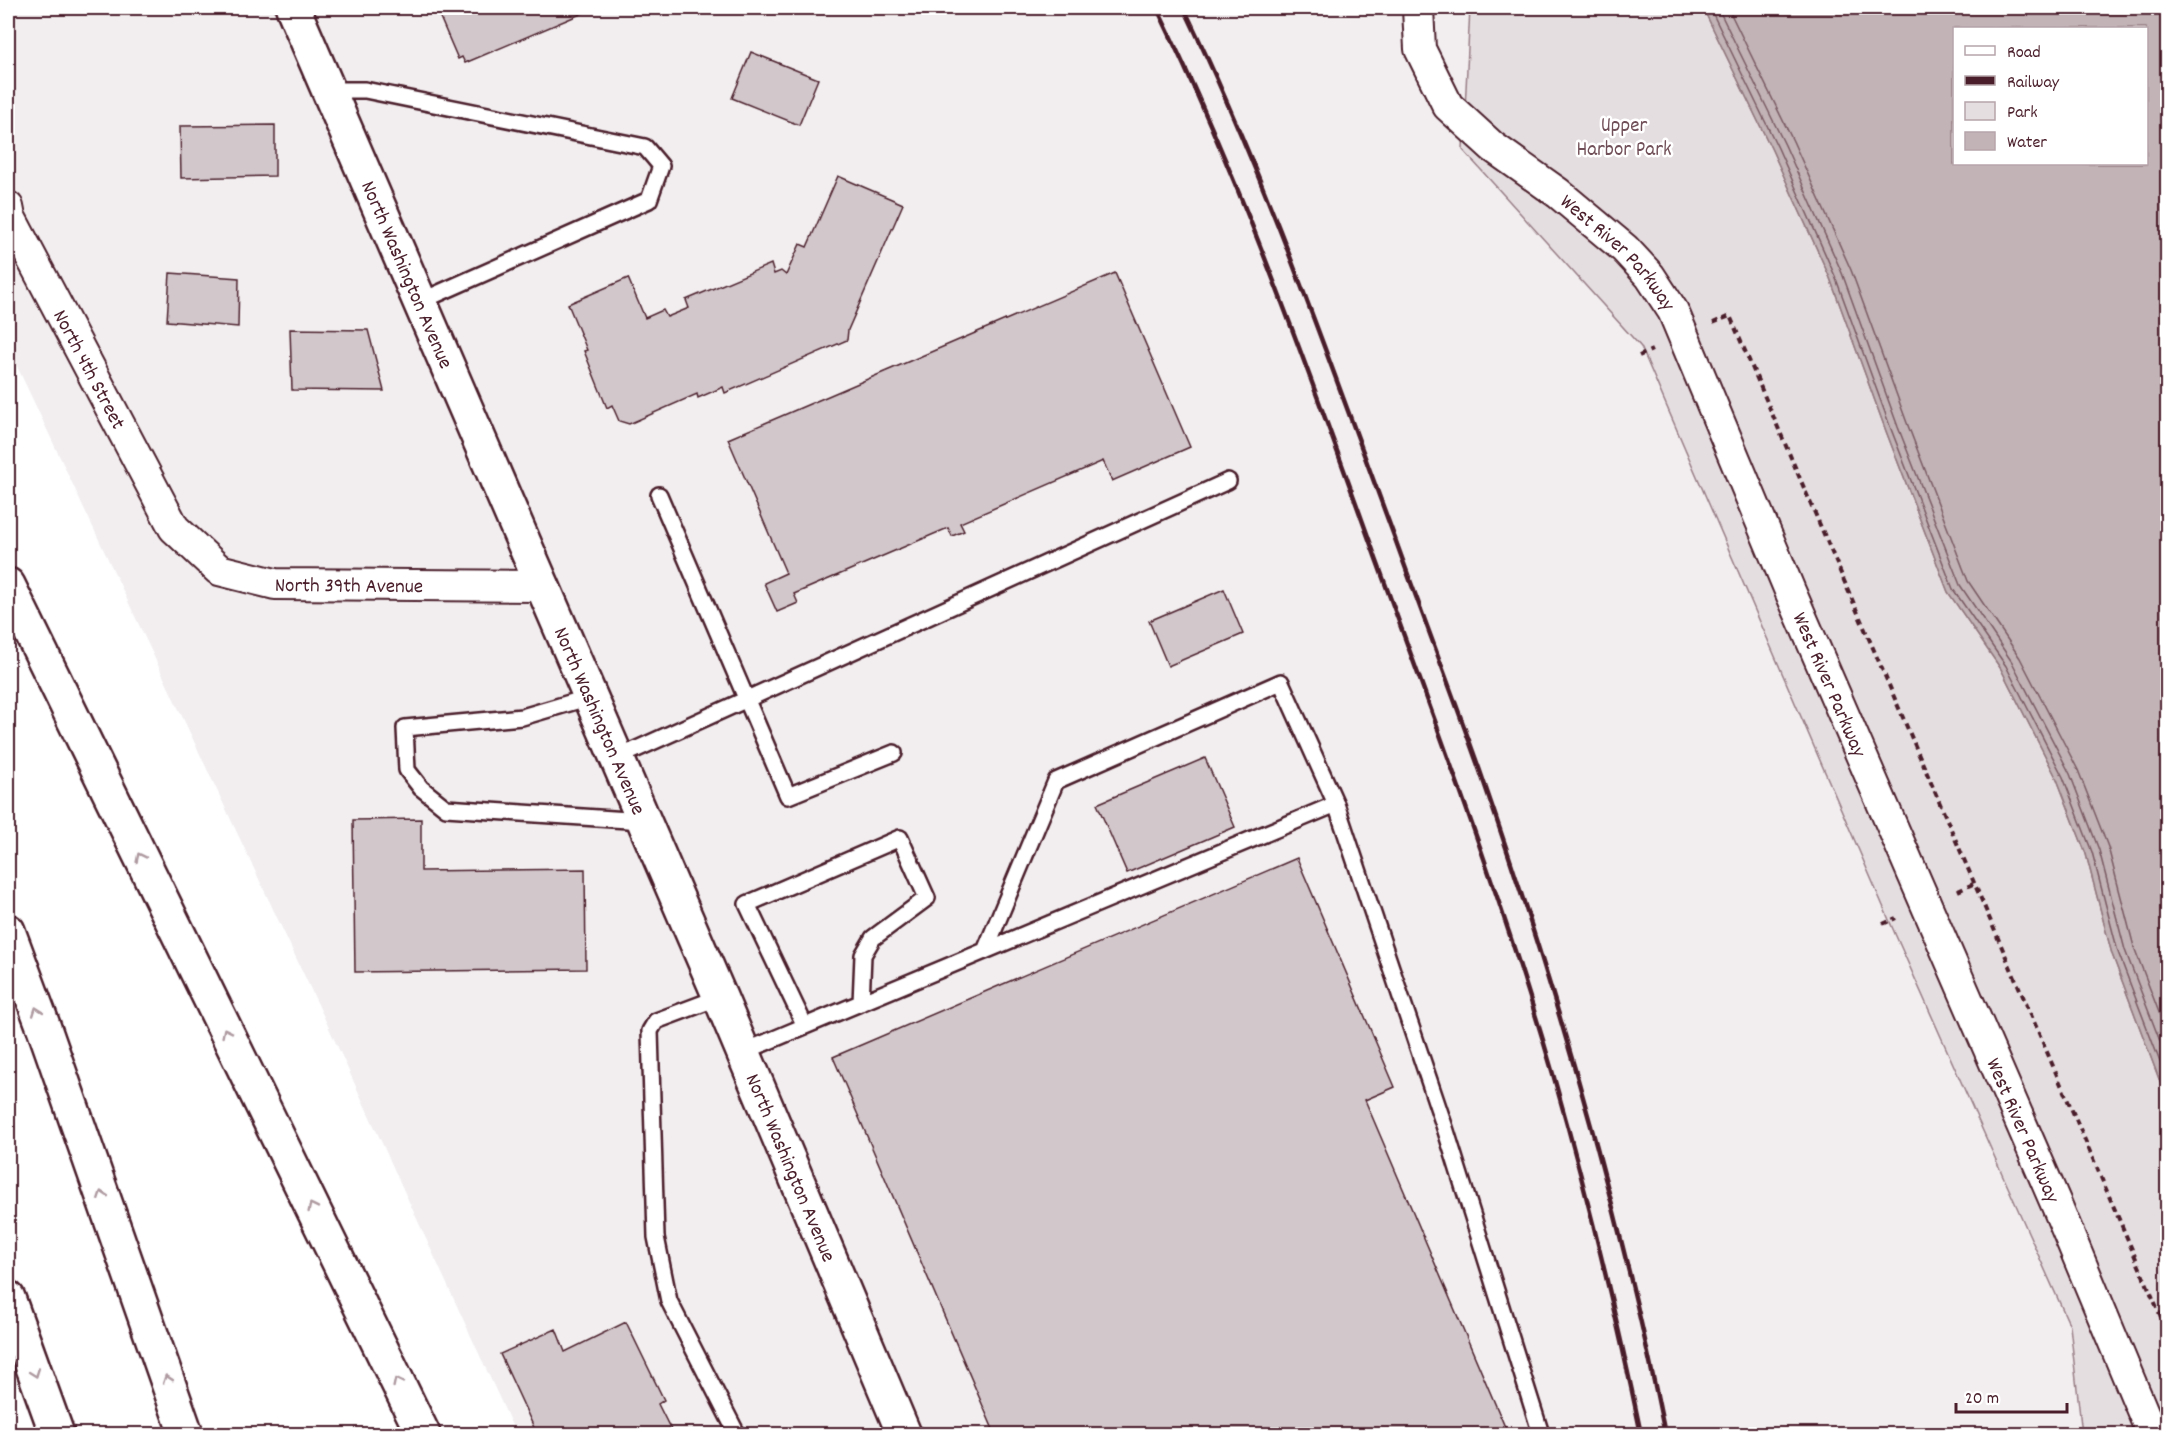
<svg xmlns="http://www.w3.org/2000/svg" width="2175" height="1442" viewBox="0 0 2175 1442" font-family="Dekko,sans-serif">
	<rect width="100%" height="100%" fill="#fff"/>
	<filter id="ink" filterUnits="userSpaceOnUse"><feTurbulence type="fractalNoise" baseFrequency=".0167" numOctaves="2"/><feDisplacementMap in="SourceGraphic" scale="12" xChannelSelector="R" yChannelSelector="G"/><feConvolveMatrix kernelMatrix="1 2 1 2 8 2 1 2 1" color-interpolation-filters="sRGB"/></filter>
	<g filter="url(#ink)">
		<path fill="#f2eeef" d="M8,8H1470L1463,150L1641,347L1896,936L2070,1326L2082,1434H516L323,1015L8,347Z"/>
		<path fill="#e5dee0" stroke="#987e86" stroke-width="1.5" d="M1470,8H1703L1772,150L1830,278L1886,431L1948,592L2001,669L2057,779L2086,854L2112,954L2167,1100V1434H2082L2070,1326L1896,936L1641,347L1463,150Z"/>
		<path fill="#c1b3b6" stroke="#91787e" stroke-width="1.5" fill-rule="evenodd" d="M1703,8H2167V1100L2112,954L2086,854L2057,779L2001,669L1948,592L1886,431L1830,278L1772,150ZM1954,28H2146V164H1954Z"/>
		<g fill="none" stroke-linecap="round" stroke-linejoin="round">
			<path stroke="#7a5a63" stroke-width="1.5" d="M1710,8L1778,148L1835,276L1891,429L1953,589L2006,666L2063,777L2092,852L2118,952L2168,1083
				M1718,8L1785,145L1842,273L1898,427L1960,585L2012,662L2070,774L2099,850L2125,950L2168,1062
				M1728,8L1793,141L1851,270L1907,423L1968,581L2020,658L2078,770L2108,847L2134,947L2168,1036"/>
		</g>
		<path fill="#d2c7cb" stroke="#4a1f2b" stroke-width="1.5" d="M436,8H589L590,10L465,63L462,57L458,59Z
			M751,52L818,79L799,125L732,98Z
			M275,125V176L181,178L180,126Z
			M838,176L903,204L848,330L847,340L725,393L723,387L698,398L697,394L629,424L619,421L612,405L607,408L584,351L587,350L568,304L628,278L645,318L663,310L667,317L689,308L686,300L771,264L774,274L781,271L786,275L800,244L807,247Z
			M170,273L239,278L238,327L167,321Z
			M1115,273L1190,447L1112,481L1103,461L960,523L964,531L952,536L948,528L794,594L798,603L777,612L764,583L786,573L728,439Z
			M290,329L368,330L384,391L292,390Z
			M1224,589L1243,634L1168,666L1149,621Z
			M1205,758L1235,827L1127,873L1097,804Z
			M421,819V871L585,869L586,969L355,972L353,820Z
			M1297,858L1395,1087L1365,1100L1508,1434H995L833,1057Z
			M626,1322L664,1400L658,1404L673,1434H537L500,1354L556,1329L565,1352Z"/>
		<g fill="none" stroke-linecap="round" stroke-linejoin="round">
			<g stroke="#4a1f2b" stroke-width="20">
				<path id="lane" d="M328,90H365L645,147L661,166L649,200L419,302
					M659,495L788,796L894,753
					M590,697L522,717L405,728L407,770L421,788L446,808L643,821
					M617,758L1228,481
					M985,951L1056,781L1281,682L1336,804
					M720,997L656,1021L650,1031L656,1237L669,1301L737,1434
					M805,1026L747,904L900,838L927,898L873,938L863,955L861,1003
					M743,1052L1336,804L1446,1131L1541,1434"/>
			</g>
			<g stroke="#4a1f2b" stroke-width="34">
				<g id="street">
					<path id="s1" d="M1418,8L1420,49L1448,106L1493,147L1558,193L1625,249L1650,276L1673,311L1790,591L2057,1206L2152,1434"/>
					<path id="s2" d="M8,207L10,217L174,528L219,570L275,584L544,586"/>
				</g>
			</g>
			<g stroke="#4a1f2b" stroke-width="38">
				<g id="secondary">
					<path id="s3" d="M293,8L720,997L904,1434"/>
				</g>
			</g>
			<g stroke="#4a1f2b" stroke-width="38">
				<path id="highway" d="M8,585L423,1434
					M8,931L44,1028L186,1434
					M8,1298L57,1434"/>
			</g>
			<path stroke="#4a1f2b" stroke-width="4" stroke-dasharray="6 4.5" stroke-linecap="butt" d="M1713,323L1730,316L2168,1333
				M1639,356L1652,350
				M1958,891L1975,883
				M1883,924L1896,918"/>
			<use href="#lane" stroke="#fff" stroke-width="15"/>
			<use href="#street" stroke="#fff" stroke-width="30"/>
			<use href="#secondary" stroke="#fff" stroke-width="33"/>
			<use href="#highway" stroke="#fff" stroke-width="33"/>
			<path stroke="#4a1f2b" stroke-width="4.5" d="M1157,8C1244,188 1310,376 1378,564C1439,733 1503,901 1553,1074C1587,1193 1616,1313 1641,1434
				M1184,8C1266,179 1328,358 1394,536C1422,614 1452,692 1480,771C1555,987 1620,1210 1665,1434"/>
		</g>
		<defs><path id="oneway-chevron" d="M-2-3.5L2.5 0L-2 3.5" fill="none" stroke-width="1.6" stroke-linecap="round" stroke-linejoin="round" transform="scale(1.5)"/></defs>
		<g stroke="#ae9aa0">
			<use href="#oneway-chevron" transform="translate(140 857) rotate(-116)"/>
			<use href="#oneway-chevron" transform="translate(37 1011) rotate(-110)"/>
			<use href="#oneway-chevron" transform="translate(226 1032) rotate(-116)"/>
			<use href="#oneway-chevron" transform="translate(102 1195) rotate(-109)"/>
			<use href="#oneway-chevron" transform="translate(312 1207) rotate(-116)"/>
			<use href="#oneway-chevron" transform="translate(35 1373) rotate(70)"/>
			<use href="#oneway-chevron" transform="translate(167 1379) rotate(-109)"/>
			<use href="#oneway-chevron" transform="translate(397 1382) rotate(-116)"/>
		</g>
	</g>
	<g text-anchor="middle" stroke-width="5" stroke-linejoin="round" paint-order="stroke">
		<g font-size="21" fill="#714f58" stroke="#fff">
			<text x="1624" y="131">Upper<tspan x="1624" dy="24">Harbor Park</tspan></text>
		</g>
		<g font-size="21" fill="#4a1f2b" stroke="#fff">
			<text dy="7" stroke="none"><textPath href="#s1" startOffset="330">West River Parkway</textPath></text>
			<text dy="7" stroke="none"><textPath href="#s3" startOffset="290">North Washington Avenue</textPath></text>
			<text dy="7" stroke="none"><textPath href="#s2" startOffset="182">North 4th Street</textPath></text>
			<text dy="7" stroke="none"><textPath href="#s2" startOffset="555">North 39th Avenue</textPath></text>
			<text dy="7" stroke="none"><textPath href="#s1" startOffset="816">West River Parkway</textPath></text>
			<text dy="7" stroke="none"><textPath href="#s3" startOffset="776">North Washington Avenue</textPath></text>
			<text dy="7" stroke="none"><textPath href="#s1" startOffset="1302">West River Parkway</textPath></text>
			<text dy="7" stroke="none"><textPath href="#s3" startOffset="1262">North Washington Avenue</textPath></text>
		</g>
	</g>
	<rect width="2175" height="1442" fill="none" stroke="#fff" stroke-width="30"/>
	<rect x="15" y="15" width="2145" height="1412" fill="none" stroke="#4a1f2b" stroke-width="2" filter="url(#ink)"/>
	<rect x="1953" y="27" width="195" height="138" fill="#ffffff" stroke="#b7a5aa" stroke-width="1.5"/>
	<rect x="1965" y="46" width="30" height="9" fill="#ffffff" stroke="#b7a5aa" stroke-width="1.5"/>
	<text x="2007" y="57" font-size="18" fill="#4a1f2b">Road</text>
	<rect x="1965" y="76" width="30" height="9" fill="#4a1f2b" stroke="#b7a5aa" stroke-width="1.5"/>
	<text x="2007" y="87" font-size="18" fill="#4a1f2b">Railway</text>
	<rect x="1965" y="102" width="30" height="18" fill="#e5dee0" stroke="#b7a5aa" stroke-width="1.5"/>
	<text x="2007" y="117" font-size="18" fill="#4a1f2b">Park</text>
	<rect x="1965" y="132" width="30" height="18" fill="#c1b3b6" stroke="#b7a5aa" stroke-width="1.5"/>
	<text x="2007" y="147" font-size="18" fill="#4a1f2b">Water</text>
	<path d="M1956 1403v9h111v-9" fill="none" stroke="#4a1f2b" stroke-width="3"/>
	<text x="1965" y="1403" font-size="18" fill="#4a1f2b" stroke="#ffffff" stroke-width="4.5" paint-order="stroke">20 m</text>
</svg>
